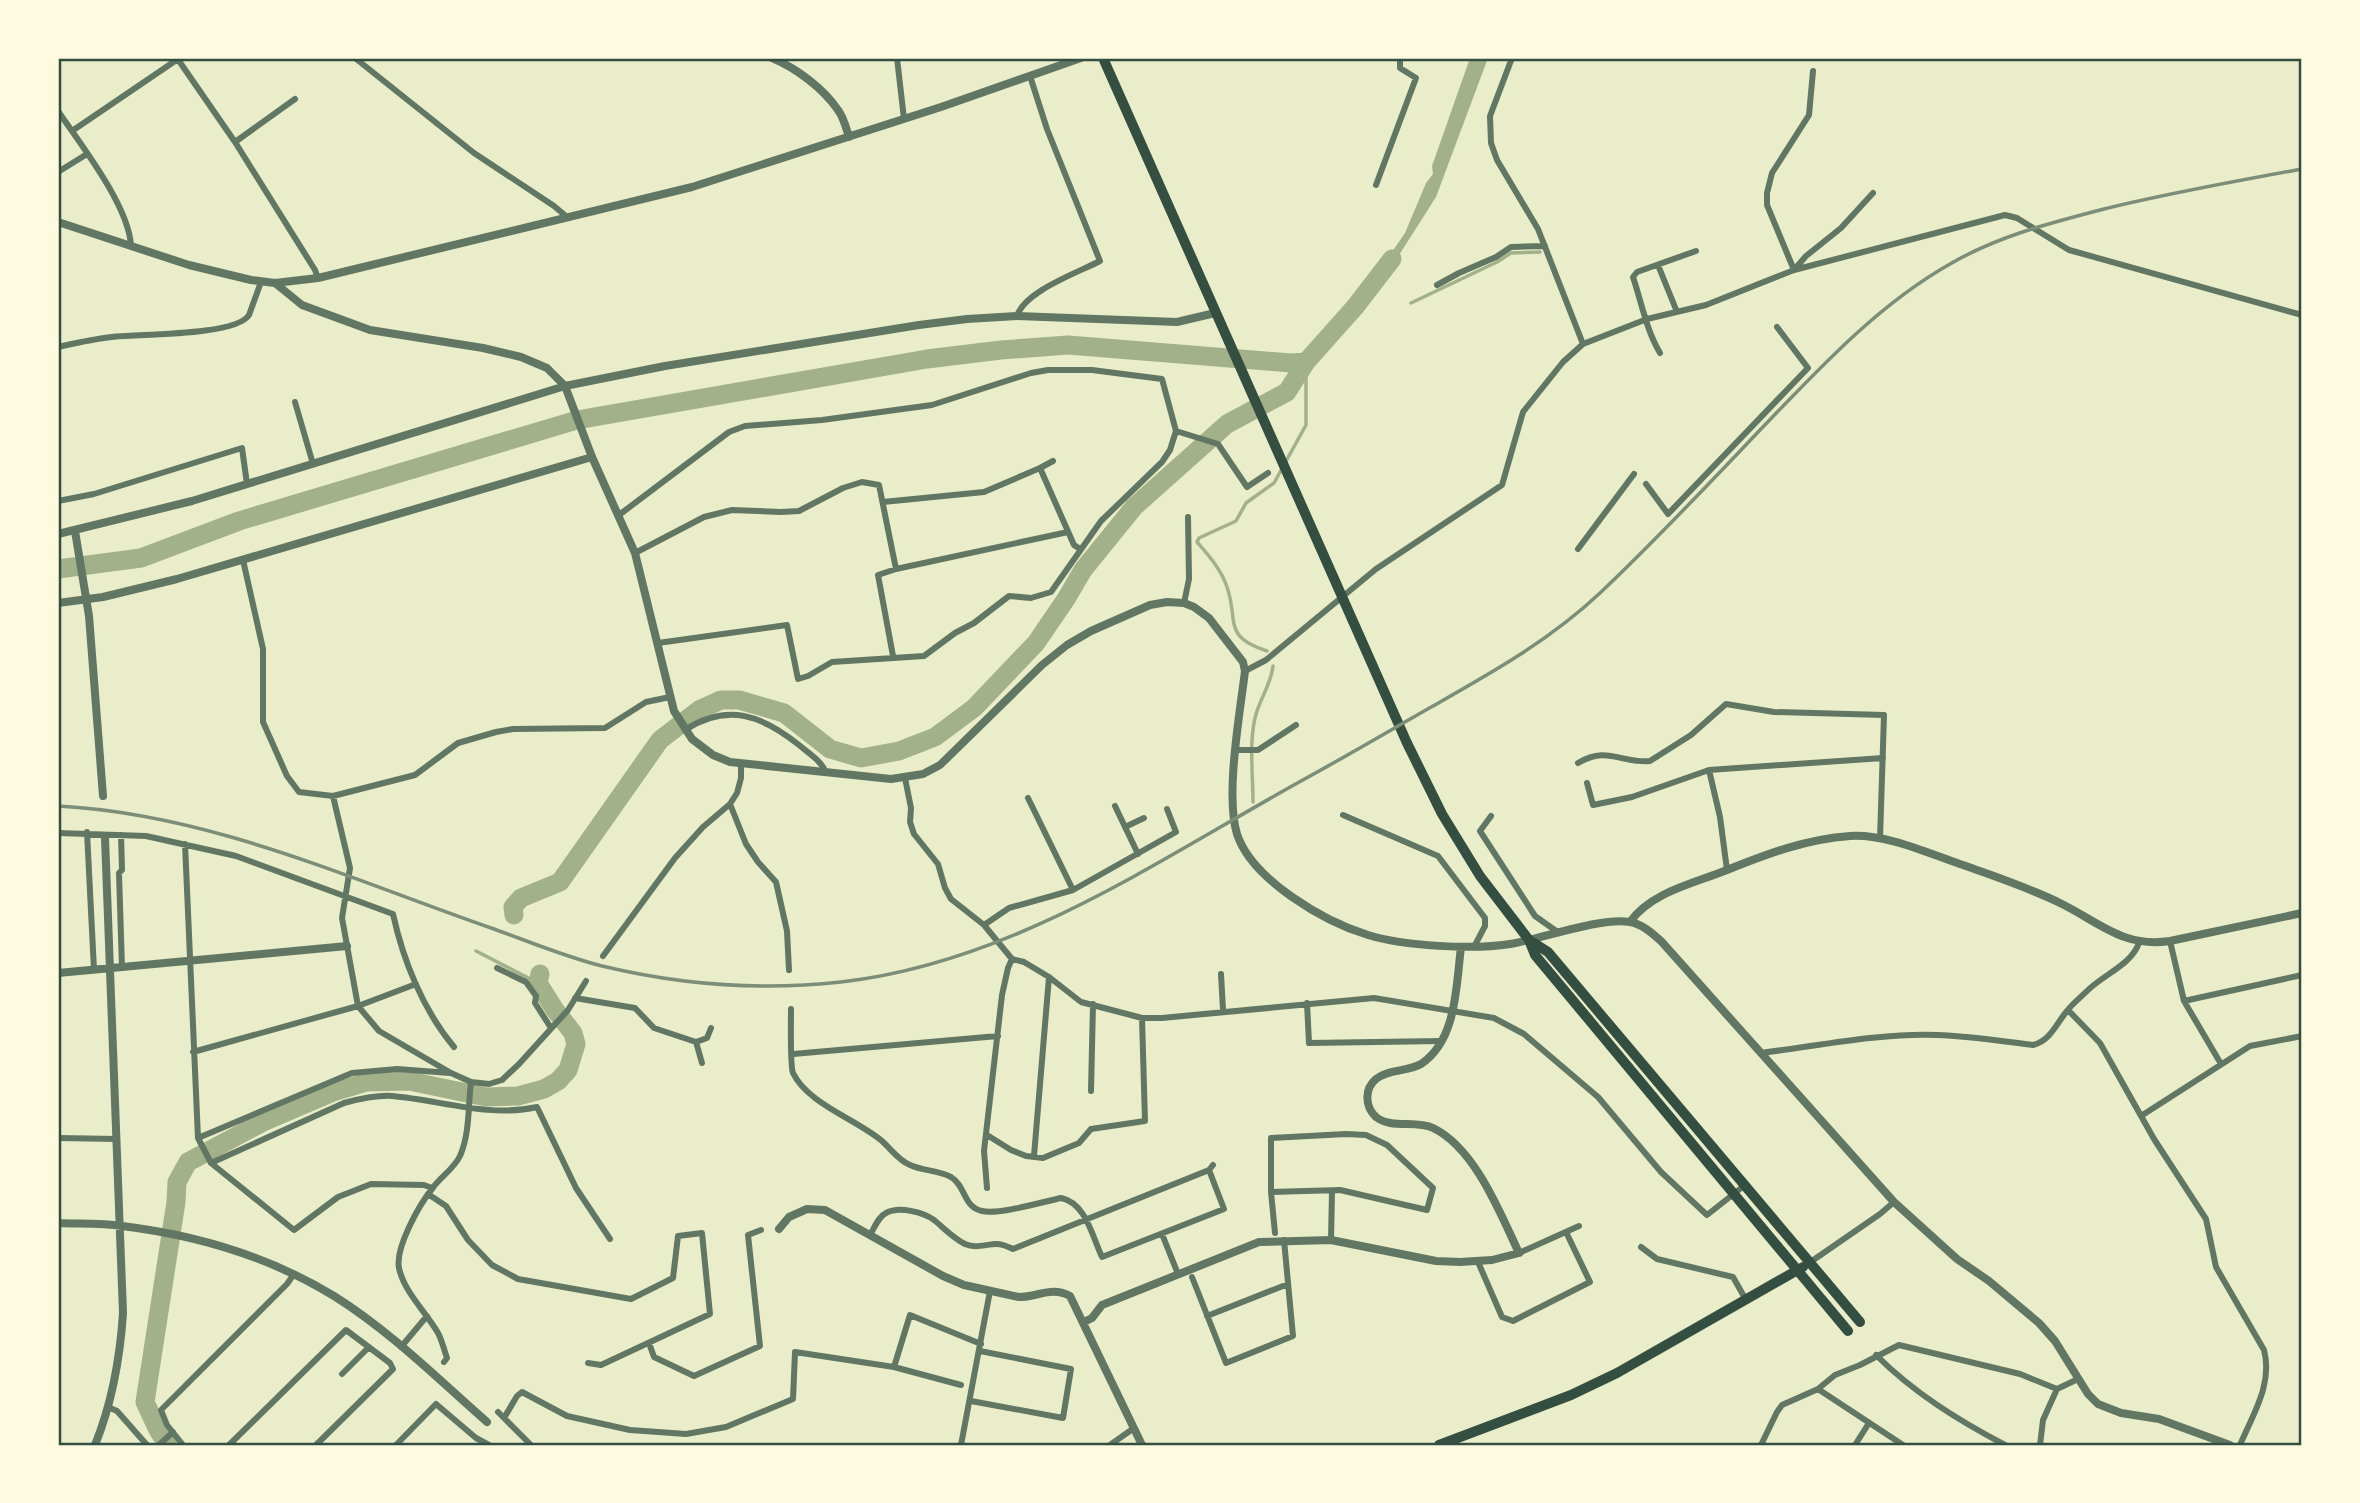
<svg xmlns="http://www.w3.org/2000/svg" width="2360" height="1503" viewBox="0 0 2360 1503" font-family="Jost,sans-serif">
	<rect width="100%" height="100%" fill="#e9edc9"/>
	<path fill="#a3b18a" d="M1470,58H1488L1436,197L1380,285L1374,278L1405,233L1426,183L1433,174L1432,166Z"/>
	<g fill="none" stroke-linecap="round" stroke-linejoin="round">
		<path stroke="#a3b18a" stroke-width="3.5" d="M1411,303L1497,262L1511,253L1540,252
			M1267,651C1222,636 1239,622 1227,587C1221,569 1209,556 1197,542L1199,538L1236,521L1246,503L1274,483L1306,425V362
			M1253,802C1253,775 1249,744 1255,718C1259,700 1271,685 1273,666
			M476,951L538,983"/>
		<path stroke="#a3b18a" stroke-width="19" d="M58,569L141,558L239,521L577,420L927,359L1001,350L1068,345L1291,363L1306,362
			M514,915L513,907L521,898L560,882L660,740L699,710L721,700H739L784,713L830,749L861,758L899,751L935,737L974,708L1036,643L1066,599L1083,570L1134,507L1227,424L1287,392L1306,362L1355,307L1392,259
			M168,1445L158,1430L145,1402L176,1202L177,1182L188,1162L263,1122L333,1092L367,1082L409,1081L486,1097L518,1096L544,1089L558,1081L568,1070L576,1044L573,1033L555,1010L538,983L540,974"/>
		<path stroke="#617663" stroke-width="6" d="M177,58L235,142L315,270L318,278
			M355,58L474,153L554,206L567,217
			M897,58L904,119
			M1512,58L1490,116L1491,143L1497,160L1538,229L1583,344
			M1813,71L1809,115L1772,173L1767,193V205L1794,270L1806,256L1841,228L1873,193
			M58,111C81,145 129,206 131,246
			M72,131L178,59
			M235,142L295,99
			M58,172L87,154
			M1376,185L1416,78L1400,68V58
			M1658,265L1677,312
			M1437,285L1459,273L1496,257L1511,247L1545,246
			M1017,316C1025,291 1077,273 1100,261L1047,129L1030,76
			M58,347C76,343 93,339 112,337C138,334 236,336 249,315L261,282
			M1660,353C1646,329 1642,304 1633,277L1637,272L1696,251
			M295,402L313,464
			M1176,431L1218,444L1247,487L1268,473
			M1040,468L1053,461
			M1646,484L1668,514L1808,368L1777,327
			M58,501L94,494L242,448L247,484
			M883,502L984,492L1040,468L1074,545L1080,549
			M619,515L729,432L745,426L822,420L932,405L1031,373L1048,370H1092L1162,379L1176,431L1170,450L1162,462L1101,521L1051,592L1031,598L1009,596L974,623L955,633L924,656L832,662L808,676L798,679L787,625L658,643
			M1578,549L1634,474
			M635,553L704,517L732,510L781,512L799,511L843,488L862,482L879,485L896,569
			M243,560L263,649V722L287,776L299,792L333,796L415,775L458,743L496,732L513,729L605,728L646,702L670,697
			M1184,603L1189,579L1188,517
			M893,656L878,575L896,569L1068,532
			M1245,671L1266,660L1376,569L1502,485L1523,412L1563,362L1583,344L1647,319L1706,305L1794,270L2005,215L2017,218L2069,250L2302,315
			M685,730C728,702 763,716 799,745C810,754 820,760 826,772
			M1236,750H1258L1296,725
			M1578,763C1607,745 1622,764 1650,761L1691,735L1726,704L1774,712L1884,715L1880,839
			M1709,770L1720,817L1727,870
			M905,778L911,808L910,822L914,834L938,864L945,888L951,899L984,925L1012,959L1024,962L1049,977L1081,1002L1142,1018H1162L1374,998L1494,1018L1524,1034L1598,1097L1661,1172L1707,1215L1745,1185
			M1587,783L1593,805L1632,797L1709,770L1883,758
			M333,796L350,868L342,918L358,1006L379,1031L451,1073L471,1082L489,1084L502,1080L519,1064L568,1010L586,981
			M1028,798L1073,890
			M730,804L746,844L758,862L776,882L787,931L789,970
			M1115,806L1138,854
			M1343,815L1438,856L1485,918V926L1474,947
			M1491,816L1480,831L1535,916L1559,933
			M1125,827L1144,818
			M87,832L94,970
			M58,833L146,836L236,856L393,914C403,960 423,1010 454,1047
			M121,835L122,870L119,873L122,968
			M185,844L198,1138L211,1163L294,1230L338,1197L371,1184L424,1185L432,1188
			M984,925L1009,908L1073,890L1176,832L1167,809
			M2170,941L2184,1001L2221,1064
			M603,956L675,858L703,827L730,804L737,793L741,778V763
			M497,968L526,982L536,996L535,1003L551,1028
			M1221,974L1223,1010
			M575,998L635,1008L654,1028L696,1042L702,1063
			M2184,1001L2302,975
			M1307,1003L1309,1043L1441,1041
			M791,1009C791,1020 790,1066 793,1073C808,1104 856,1119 882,1141C891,1149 898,1160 910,1165C923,1171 938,1170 951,1177C966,1186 963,1207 982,1211C999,1215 1042,1202 1061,1198C1086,1203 1092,1236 1102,1257L1224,1209L1209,1170
			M2068,1010L2100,1043L2154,1139L2206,1219L2216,1267L2264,1350C2273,1384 2253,1414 2240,1445
			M696,1042L707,1038L711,1028
			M193,1052L358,1006L416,984
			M1760,1053C1818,1046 1878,1033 1937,1035C1969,1036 2001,1041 2033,1045C2051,1040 2056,1024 2067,1011C2073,1003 2081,997 2087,991C2104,974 2131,965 2139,943
			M793,1054L998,1036
			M1091,1091L1093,1004
			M2141,1116L2250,1046L2302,1036
			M987,1135L1011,1150L1026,1156L1043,1158L1079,1143L1091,1129L1145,1121L1142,1018
			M58,1138L117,1139
			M198,1138L352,1073L397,1069L450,1073
			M1034,1156L1049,977
			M211,1163L344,1103C359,1099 376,1095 392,1096C440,1100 489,1118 537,1107L576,1188L610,1239
			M987,1188L984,1151L1002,995L1008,968L1012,959
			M1271,1192L1340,1190L1427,1210L1433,1188L1387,1145L1366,1135L1346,1134L1271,1138V1192L1275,1233
			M428,1194L446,1206L468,1240L492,1265L518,1279L631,1299L673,1278L678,1236L702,1233L710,1314L601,1365L588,1363
			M1162,1234L1178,1274
			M870,1235C875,1227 878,1217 886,1213C899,1206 923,1212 934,1220C944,1228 953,1238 965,1244C976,1249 986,1244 997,1244C1003,1244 1008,1247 1013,1249L1209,1170L1213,1165
			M1331,1240L1332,1191
			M1641,1247L1657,1259L1733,1277L1746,1300
			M1519,1253L1579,1226
			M1478,1262L1502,1317L1513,1321L1590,1282L1566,1232
			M1809,1263L1880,1214L1894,1202
			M1192,1277L1226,1363L1293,1336L1284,1240
			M1207,1316L1288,1284
			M649,1343L654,1357L694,1376L760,1346L748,1235L761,1230
			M401,1347L427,1316
			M1876,1355C1914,1393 1958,1420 2005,1445
			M444,1362L447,1358C444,1350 442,1340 438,1333C426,1312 404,1292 399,1268C395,1248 419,1205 432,1189C440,1177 453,1170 460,1156C470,1133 468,1106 471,1082
			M894,1367L910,1315L981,1344
			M342,1374L369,1347
			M1818,1389L1903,1445
			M971,1401L1063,1418L1071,1369L980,1351
			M108,1407L117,1411L147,1445
			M498,1412L531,1445
			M504,1418L517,1396L522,1392L567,1416L630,1430L686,1434L726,1427L793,1399L795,1352L894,1367L961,1385
			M159,1445L173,1432
			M183,1445L167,1425L161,1410L287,1284L294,1274
			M229,1445L346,1330L390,1363L393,1369L316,1445
			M396,1445L436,1404L476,1438L489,1445
			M961,1445L990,1291
			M1110,1445L1134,1428
			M1761,1445L1777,1412L1782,1405L1818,1389L1835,1375L1860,1365L1899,1345L2020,1374L2057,1389
			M1855,1445L1869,1423
			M2040,1445L2043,1420L2057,1389L2078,1379"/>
		<path stroke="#617663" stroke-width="8" d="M772,58C796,68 823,88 838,110C844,118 846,128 849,137
			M58,222L189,265L251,280L275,283L318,278L692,187L941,107L1081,58
			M275,283L302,305L370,330L483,348L521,357L547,368L565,386L592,457L635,553L674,711L692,739L713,755L730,762L891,779L923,774L940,765L1042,665L1067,645L1091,631L1150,605L1167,602L1184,603L1194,607L1209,618L1243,662L1245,671C1240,713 1225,795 1237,834C1252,880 1325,922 1368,935C1404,946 1473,950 1510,944C1542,939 1600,917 1630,922C1642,924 1652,933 1661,941L1894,1202L1957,1259L1989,1281L2039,1323L2055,1341L2088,1394L2098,1404L2121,1413L2159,1419L2230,1445
			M75,531L89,616L103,796
			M58,534L192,501L565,386L665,366L919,325L967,319L1017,316L1177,322L1215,313
			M58,603L103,597L177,579L592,457
			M1630,922C1651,892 1695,883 1727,870C1767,854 1806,839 1850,836C1888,834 1927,853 1963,865C1996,877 2030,888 2062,904C2100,923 2124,948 2170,941L2302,913
			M58,973L347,946
			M58,1223C79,1224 101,1223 122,1226C196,1235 270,1257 334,1296C390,1331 438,1379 487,1422
			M779,1229L789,1217L807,1209L825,1210L943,1276L964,1285L1019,1297C1038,1297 1052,1286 1070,1296L1142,1445
			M1084,1322L1092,1318L1102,1305L1259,1242L1331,1240L1436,1261L1460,1262L1492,1260L1519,1253C1500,1213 1475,1148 1433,1128C1416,1120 1391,1129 1376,1117C1365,1107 1364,1089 1376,1079C1388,1069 1407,1072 1421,1064C1457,1040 1456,986 1461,947
			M95,1445C112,1403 120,1359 123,1313L105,838"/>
		<path stroke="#344e41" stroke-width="10" d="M1103,58L1407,743L1442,814L1480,876L1529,940L1548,952L1860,1322
			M1529,940L1535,955L1848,1331
			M1439,1445L1571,1395L1617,1373L1803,1267"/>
		<path stroke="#7c8e77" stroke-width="3.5" d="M58,806C211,814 352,880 494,929C530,942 566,957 602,966C681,985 760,991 841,982C1011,963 1155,862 1301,781C1345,757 1389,731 1433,706C1493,672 1550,640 1600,593C1655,541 1708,485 1760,430C1818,370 1876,306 1950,264C1998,236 2050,223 2104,209C2169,193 2236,181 2302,169"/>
	</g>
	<rect width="2360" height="1503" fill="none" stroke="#fefae0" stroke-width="119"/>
	<rect x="60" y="60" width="2240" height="1384" fill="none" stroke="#344e41" stroke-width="2.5"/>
</svg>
